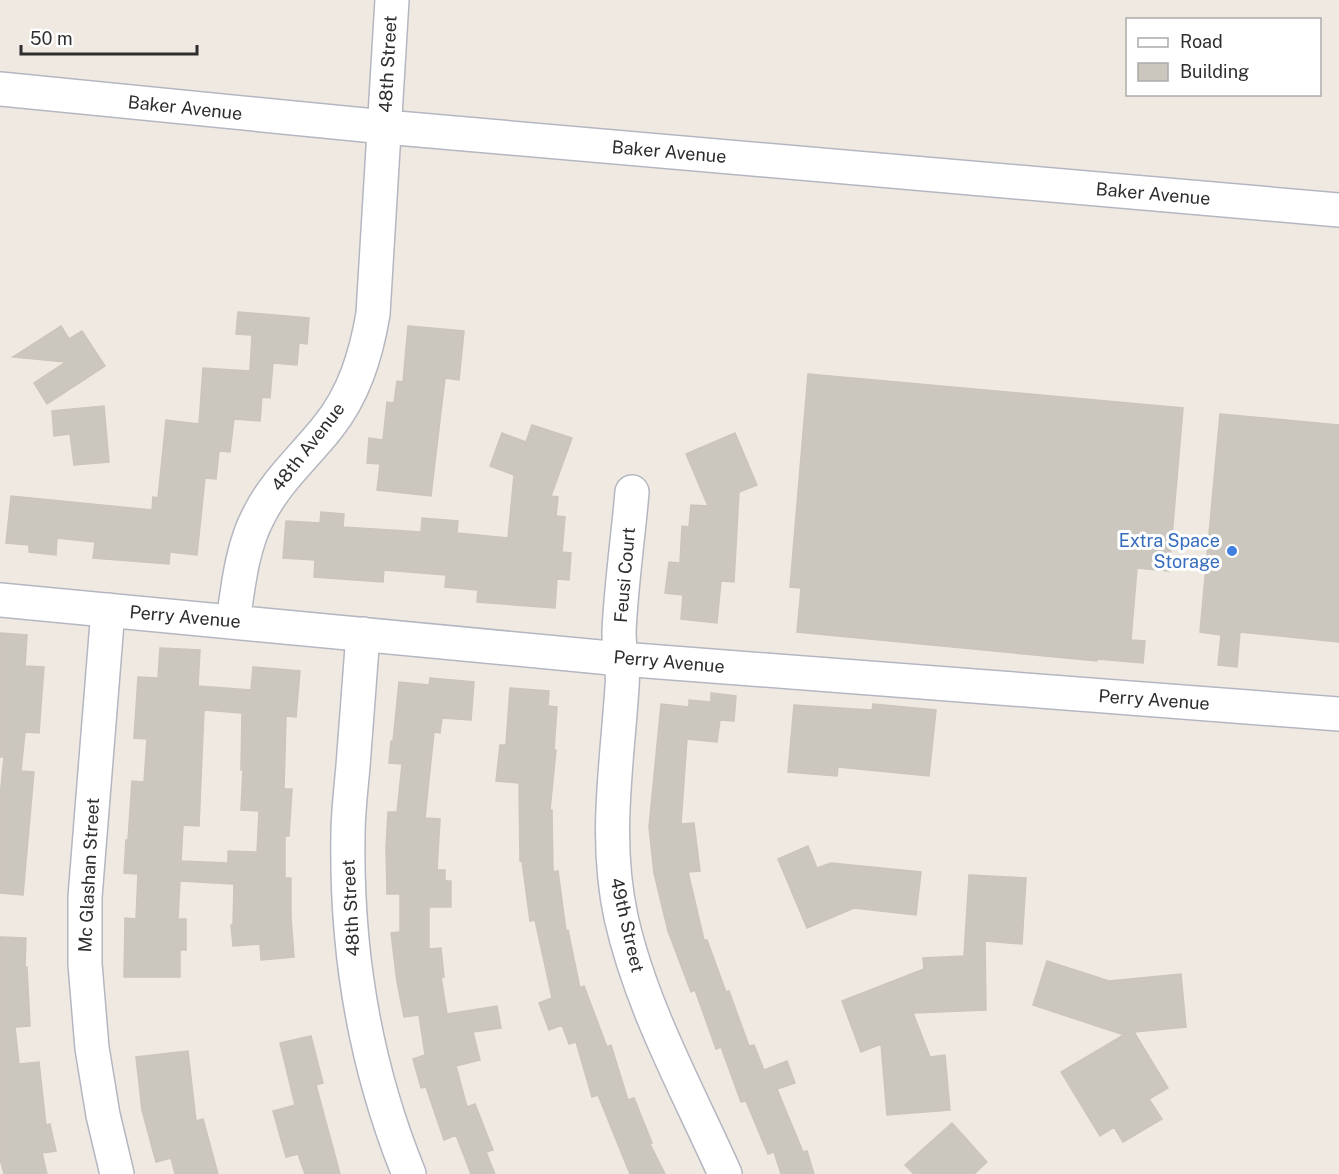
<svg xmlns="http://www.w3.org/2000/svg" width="1339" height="1174" viewBox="0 0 1339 1174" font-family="'Public Sans',sans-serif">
	<rect width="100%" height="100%" fill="#efe9e1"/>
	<path fill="#cbc7bf" stroke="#cbc5ba" stroke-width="1.5" fill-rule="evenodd" d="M238,312L309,318L307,344L299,343L297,365L273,363L270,398L262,397L260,421L234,419L230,452L219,451L216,479L205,478L197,555L170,552L169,564L93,558L95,542L57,538L56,555L29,552V545L6,543L11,496L152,510L153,497L158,498L166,420L199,424L203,368L250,371L252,335L236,334Z
		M61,326L69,339L82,331L105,366L47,404L34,383L66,362L13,357Z
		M408,326L464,331L459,380L445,378L431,496L377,490L380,464L367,463L369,438L383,440L387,402L394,403L397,381L403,382Z
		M808,374L1183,408L1169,571L1137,568L1131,640L1145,641L1143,663L1097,659V661L797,632L801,588L790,587Z
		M104,406L109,462L74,465L70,434L54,436L52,411Z
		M1220,414L1339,425V642L1240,632L1237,667L1218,665L1221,635L1200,632Z
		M532,425L572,438L551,496L558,497L556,516L565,517L562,552L571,553L569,580L557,579L555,608L477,602L478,590L445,587L446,575L384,570L383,582L314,577L315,560L283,558L286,521L320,523L321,512L344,514L343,527L421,532L422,518L458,521L457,533L508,538L514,475L490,466L502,433L526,442Z
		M735,433L757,485L739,492L734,582L721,581L717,623L681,619L683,595L665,593L669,562L680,563L682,526L689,527L691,505L708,506L686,454Z
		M0,633L27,635L25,666L44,667L39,733L25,732L21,771L34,772L23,895L0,893V797L4,757H0Z
		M160,648L200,650L198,686L251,690L253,667L300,671L296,717L286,716L284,789H292L289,836H285V878H291V917L294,957L261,960L260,944L233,946L231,925H233L234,884L180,881L178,919H186V950H180V977H124L125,918L136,919L138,874L124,873L126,840H128L132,781L144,782L147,739L134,738L138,677L158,678ZM204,710L242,713L241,770H243L241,810L259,811L257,852L228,851V863L181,861L183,825L199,826Z
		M430,678L474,682L471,720L442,718L440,733L434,732L425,818L440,819L437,870H445V881H451V907H429V949L441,948L444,977H441L447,1014L497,1006L501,1028L473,1032L480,1060L456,1066L467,1107L475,1104L493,1150L486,1152L495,1174H471L456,1135L444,1140L426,1087L421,1088L413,1059L425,1055L419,1015L404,1017L397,982L391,933L400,932V894H387L386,848L388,812H397L402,764L389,763L391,741H393L399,682L429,685Z
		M510,688L549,691L548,706L557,707L554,750H556L550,810H552L553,872L558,871L566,931L568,930L580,988L584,986L607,1047L611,1045L628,1100L634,1098L652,1143L650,1144L665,1174H630L598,1095L592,1097L576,1042L569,1044L562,1025L549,1030L539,1003L552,998L535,920L530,921L522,861H520L519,783L496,781L500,745H506Z
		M711,693L736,696L734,721L720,720L717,742L687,739L681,824L694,823L700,871L688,872L704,940H707L726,992L729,991L749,1046L754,1045L764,1070L787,1061L795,1083L777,1089L803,1152L807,1151L814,1174H781L774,1152L768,1154L746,1101L741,1102L721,1047L716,1049L695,990L691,992L668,931L654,873L649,827L661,704L689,707V700L711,702Z
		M873,704L936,710L929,776L838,767L837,776L788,772L794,705L872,710Z
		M808,846L817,868L831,863L921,872L916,915L854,908L807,928L778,859Z
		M969,875L1026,878L1022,944L985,941L986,1010L913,1013L930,1057L945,1055L950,1110L887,1115L881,1044L861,1052L842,1001L924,969L923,958L964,956Z
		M0,937L26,938L25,967H27L30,1026L15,1027L19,1064L39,1062L46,1125L50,1124L56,1151L42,1153L47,1174H4L0,1159Z
		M1047,961L1109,981L1181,974L1186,1027L1134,1032L1168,1088L1149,1099L1162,1119L1123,1142L1114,1127L1100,1136L1061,1072L1127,1033L1121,1034L1033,1005Z
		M311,1036L323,1083L316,1085L340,1174H305L298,1154L286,1157L273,1111L295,1105L280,1043Z
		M188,1051L196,1121L203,1119L218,1174H175L171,1158L156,1162L142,1110L136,1057Z
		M952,1123L987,1162L974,1174H914L905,1165Z"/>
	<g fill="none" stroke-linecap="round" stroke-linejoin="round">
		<g stroke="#b4b7c1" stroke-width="36">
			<path id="minor" d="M0,89L385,127L1339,210
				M632,492C628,539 621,586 619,632C619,650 624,669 622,687C617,765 604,839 621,917C641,1007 688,1091 725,1174
				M0,600L621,659L1339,714
				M108,610L85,897V964L92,1048L103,1115L117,1174
				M233,622C238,587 242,546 259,515C276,481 304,457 327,428C354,395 366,355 373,314L392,0
				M363,634C360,678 356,722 353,766C351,789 348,812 348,835C346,951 365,1066 409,1174"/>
		</g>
		<use href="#minor" stroke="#fff" stroke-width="33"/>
	</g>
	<circle fill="#3f7fe0" stroke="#fff" stroke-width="2" cx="1232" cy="551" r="6"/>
	<g text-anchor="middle" stroke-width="6" stroke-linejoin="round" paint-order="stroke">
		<g font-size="18" fill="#2e2e2e" stroke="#fff">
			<text transform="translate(388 64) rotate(-87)" y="6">48th Street</text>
			<text transform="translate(185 108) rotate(6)" y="6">Baker Avenue</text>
			<text transform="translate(669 152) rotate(5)" y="6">Baker Avenue</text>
			<text transform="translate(1153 194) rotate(5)" y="6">Baker Avenue</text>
			<text transform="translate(308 447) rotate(-52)" y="6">48th Avenue</text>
			<text transform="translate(625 575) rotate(-85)" y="6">Feusi Court</text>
			<text transform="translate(185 617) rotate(5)" y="6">Perry Avenue</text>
			<text transform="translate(669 662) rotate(5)" y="6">Perry Avenue</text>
			<text transform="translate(1154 700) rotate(4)" y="6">Perry Avenue</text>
			<text transform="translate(89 875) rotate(-87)" y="6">Mc Glashan Street</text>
			<text transform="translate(351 908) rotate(-93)" y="6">48th Street</text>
			<text transform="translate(627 925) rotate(77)" y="6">49th Street</text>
		</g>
		<g font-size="18" fill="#366cbe" stroke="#fff" text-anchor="end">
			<text x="1220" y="547">Extra Space<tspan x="1220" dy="21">Storage</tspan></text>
		</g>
	</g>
	<rect x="1126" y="18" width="195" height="78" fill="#ffffff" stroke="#ababab" stroke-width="1.5"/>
	<rect x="1138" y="38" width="30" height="9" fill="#ffffff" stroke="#ababab" stroke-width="1.5"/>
	<text x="1180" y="48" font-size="18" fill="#2e2e2e">Road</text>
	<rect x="1138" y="63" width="30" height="18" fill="#cbc7bf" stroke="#ababab" stroke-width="1.5"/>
	<text x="1180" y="78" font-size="18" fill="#2e2e2e">Building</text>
	<path d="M21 45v9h176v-9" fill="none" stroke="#2e2e2e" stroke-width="3"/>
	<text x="30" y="45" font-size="18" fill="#2e2e2e" stroke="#ffffff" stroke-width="4.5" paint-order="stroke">50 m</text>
</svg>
